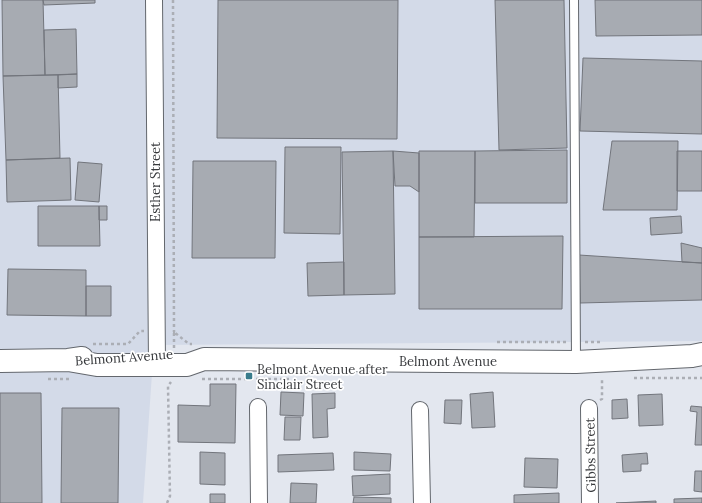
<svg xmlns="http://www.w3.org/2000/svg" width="702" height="503" viewBox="0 0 702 503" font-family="Lora,serif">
	<rect width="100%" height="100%" fill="#e3e7ef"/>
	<path fill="#d3dae8" d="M0,0H702V341L154,345L143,503H0Z"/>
	<path fill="#a7abb2" stroke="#72757c" d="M2,0H43L45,75L3,76Z
		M43,0H95V3L44,5Z
		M218,0H398L397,139L217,138Z
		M495,0H564L567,148L499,150Z
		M595,0H702V35L596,36Z
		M76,29L77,74L45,75L44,30Z
		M583,58L702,61V134L580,131Z
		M77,74V87L58,88V75Z
		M58,75L60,158L6,160L3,76Z
		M612,141H678L677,210H603Z
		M285,147H341L340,234L284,233Z
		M567,150V203H475V151Z
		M393,151L395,294L344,295L342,152Z
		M393,151L419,153V192L410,186H395Z
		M419,151H475L474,237H419Z
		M677,151H702V191H677Z
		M70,158L71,200L7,202L6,160Z
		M193,161H276L275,258H192Z
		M78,162L102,164L99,202L75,200Z
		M38,206H99L100,246H38Z
		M99,206H107V220H99Z
		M681,216L682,233L651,235L650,218Z
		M563,236L562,309H419V237Z
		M681,243L702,248V263L682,262Z
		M579,255L702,263V300L580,303Z
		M344,262V295L308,296L307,263Z
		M8,269L86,270V316L7,315Z
		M86,286H111V316H86Z
		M210,384H236L235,443L178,442V405L210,406Z
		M281,392L304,393L303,416L280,415Z
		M493,392L495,427L472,428L470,394Z
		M0,393H41L42,503H0Z
		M335,393V408L327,409L328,437L313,438L312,394Z
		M662,394L663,425L639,426L638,395Z
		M627,399L628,418L612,419V400Z
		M445,400H462L461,424L444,423Z
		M691,406L702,407V445H695L697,412L690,411Z
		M62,408H119L118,503H61Z
		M285,417H301L300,440H284Z
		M200,452L225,453V485L200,484Z
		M354,452L391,454L390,471L354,470Z
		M333,453L334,470L278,472V455Z
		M647,453L648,464H641V471L623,472L622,455Z
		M525,458L558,459L557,488L524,487Z
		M695,471H702V492L694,491Z
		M390,474V494L353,496L352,476Z
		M291,483L317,484L316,503H290Z
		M559,493V503H514V495Z
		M210,494H225V503H210Z
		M354,497L391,498V503H353Z
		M702,498V503H674V499Z
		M656,501V503H616Z"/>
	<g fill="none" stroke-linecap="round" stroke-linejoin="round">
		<g stroke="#63676d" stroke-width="10">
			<path id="lane" d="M574,0L576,361"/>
		</g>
		<g stroke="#63676d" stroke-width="18">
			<path id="street" d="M154,0L157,364
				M258,407L259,503
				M589,408L590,503
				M420,410L422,503"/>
		</g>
		<g stroke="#63676d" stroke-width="24">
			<path id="secondary" d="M68,360L97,365H187L204,359L576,362L692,356L702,354
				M0,361L68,360L82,358"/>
		</g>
		<path stroke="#abaeb5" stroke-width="2.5" stroke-dasharray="3 3" stroke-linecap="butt" d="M173,332H174L173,0
			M497,342H566
			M585,342H602
			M93,344H128L140,331H144
			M174,348V332L189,344H192
			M634,378H702
			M48,379H69
			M202,379H291
			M600,400L602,399V378
			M167,503L170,496L168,386L171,382"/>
		<use href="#lane" stroke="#fff" stroke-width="8"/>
		<use href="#street" stroke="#fff" stroke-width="16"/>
		<use href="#secondary" stroke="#fff" stroke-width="22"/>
	</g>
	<rect fill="#397c8c" stroke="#fff" stroke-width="1.5" x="245" y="372" width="8" height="8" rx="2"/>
	<g text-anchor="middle" stroke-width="3.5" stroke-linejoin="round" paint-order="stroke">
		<g font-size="13" fill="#37393c" stroke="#fff">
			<text transform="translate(155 182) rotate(-90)" y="5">Esther Street</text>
			<text transform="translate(124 357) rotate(-4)" y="5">Belmont Avenue</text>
			<text x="448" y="366">Belmont Avenue</text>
			<text transform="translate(590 455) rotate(-91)" y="5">Gibbs Street</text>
		</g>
		<g font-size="13" fill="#37393c" stroke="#fff" text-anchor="start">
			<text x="257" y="374">Belmont Avenue after<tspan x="257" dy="15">Sinclair Street</tspan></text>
		</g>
	</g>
</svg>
